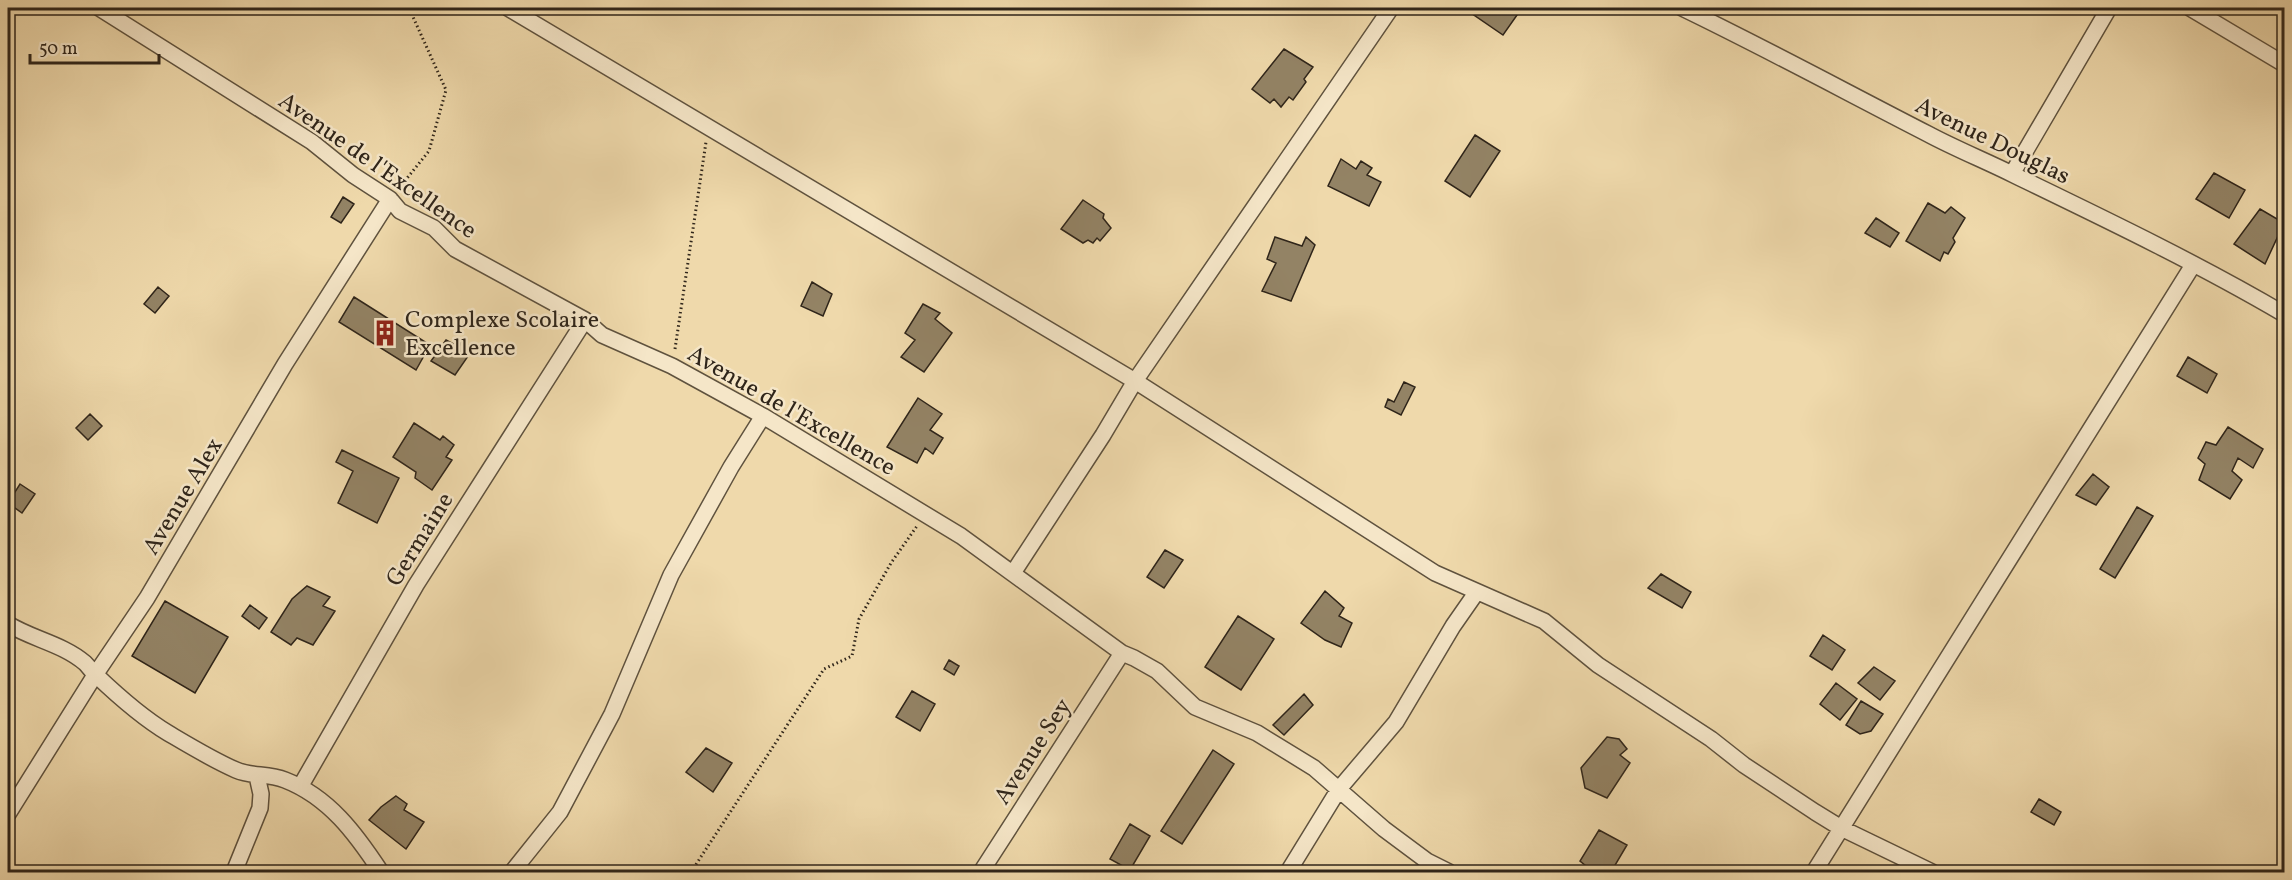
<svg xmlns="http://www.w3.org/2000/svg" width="2292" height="880" viewBox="0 0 2292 880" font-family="Vollkorn,serif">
	<rect width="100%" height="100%" fill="#efd9ab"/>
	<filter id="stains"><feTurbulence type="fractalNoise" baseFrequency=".00333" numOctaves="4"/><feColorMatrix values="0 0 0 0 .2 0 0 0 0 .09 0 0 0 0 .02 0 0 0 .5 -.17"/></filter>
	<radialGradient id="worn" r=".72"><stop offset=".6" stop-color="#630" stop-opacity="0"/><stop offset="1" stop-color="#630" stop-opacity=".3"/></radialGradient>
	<path fill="#938365" stroke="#2f251a" stroke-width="1.5" d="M1475,8H1522L1503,35L1471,13Z
		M1284,49L1313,67L1304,79L1306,82L1293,100L1289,97L1281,107L1274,99L1270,103L1252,89Z
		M1475,135L1500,151L1470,197L1445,181Z
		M1341,159L1356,169L1361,161L1372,168L1367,175L1381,182L1369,206L1328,186Z
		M2214,173L2245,190L2229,218L2196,199Z
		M343,197L354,204L341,223L331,217Z
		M1083,200L1104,214L1103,218L1111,228L1100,241L1097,238L1093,243L1088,240L1083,243L1061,229Z
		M1928,203L1945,213L1951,207L1965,218L1953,238L1955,242L1948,254L1944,252L1940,261L1906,241Z
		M2260,209L2284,223L2265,264L2234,244Z
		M1876,218L1899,233L1890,247L1865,233Z
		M1275,237L1302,246L1306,237L1315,245L1291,301L1262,291L1276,263L1267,259Z
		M812,282L832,294L823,316L801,306Z
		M158,287L169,296L155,313L144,304Z
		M354,297L430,345L416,370L339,322Z
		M923,304L940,313L935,319L952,333L924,372L901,357L915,340L905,333Z
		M446,340L459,347L462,340L473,349L455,375L431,361Z
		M2188,357L2217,374L2207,393L2177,376Z
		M1404,382L1415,387L1401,415L1385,407L1388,399L1394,402Z
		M918,398L942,414L930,430L943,438L933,454L925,448L917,463L887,447Z
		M90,414L102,426L88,440L76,428Z
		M414,423L440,440L443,436L454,445L446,457L452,460L432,490L415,478L416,472L393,457Z
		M2228,427L2263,449L2253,468L2238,458L2232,471L2242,480L2230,499L2199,480L2205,464L2198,458L2206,442L2216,445Z
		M342,450L399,478L377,523L338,503L353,471L336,462Z
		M2093,474L2109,487L2096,505L2076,495Z
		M20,484L35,494L22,513L8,503Z
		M2137,507L2153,516L2115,578L2100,569Z
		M1165,550L1183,560L1164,588L1147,577Z
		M1661,574L1691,592L1682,608L1648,588Z
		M307,586L330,597L323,606L335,611L313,645L297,638L291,645L271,632L292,599Z
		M1325,591L1344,608L1339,616L1352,623L1341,647L1325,640L1301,623Z
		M165,601L228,637L195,693L132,656Z
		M250,605L267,618L259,629L242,616Z
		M1238,616L1274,639L1241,690L1205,667Z
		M1823,635L1845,650L1832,670L1810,656Z
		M949,660L959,666L954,675L944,669Z
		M1874,667L1895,681L1880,700L1858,683Z
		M1836,683L1857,699L1840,720L1820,704Z
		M912,691L935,704L920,731L896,717Z
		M1304,694L1313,705L1284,735L1273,725Z
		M1861,701L1883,714L1871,731L1860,734L1846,725Z
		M1607,737L1619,739L1627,749L1620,755L1630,763L1607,798L1585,788L1581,768Z
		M706,748L732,763L713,792L686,772Z
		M1213,750L1234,764L1182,844L1161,831Z
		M396,796L407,804L404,810L424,822L406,849L369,820L381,807Z
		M2039,799L2061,812L2054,825L2031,812Z
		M1130,824L1150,836L1130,870L1110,859Z
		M1599,830L1627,845L1611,872H1604L1594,866L1591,870L1580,861Z"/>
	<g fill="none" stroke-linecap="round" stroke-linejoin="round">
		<g stroke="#5f523e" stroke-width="18">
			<path id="minor" d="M99,8L312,142L353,175L390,199L400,211L434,228L455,249L585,320L602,335L672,366L763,416L961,536L1122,653L1134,658L1157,671L1195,707L1257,733L1314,768L1384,829L1427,861L1449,872
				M508,8L1135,381L1435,573L1544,621L1598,665L1711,739L1744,765L1815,812L1841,828L1932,872
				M1682,8C1765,48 1846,92 1928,134C1956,149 1986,161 2014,175C2105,219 2197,263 2284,314
				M2190,8L2284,64
				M2012,174L2109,8
				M1013,573L1103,435L1135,381L1391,8
				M8,624C32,639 63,644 85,663C89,667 92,672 97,676C118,696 143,718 168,733C190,746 213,760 236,770C252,777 268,773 285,780C329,797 356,834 381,872
				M300,787L416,585L585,320
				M8,814L95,675L147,598L285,364L390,199
				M234,872L260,808L261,794L257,776
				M512,872L560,812L612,714L671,575L731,467L763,416
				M981,872L1122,653
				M1288,872L1339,789L1396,722L1453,626L1476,593
				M1814,872L2193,265"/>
		</g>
		<path stroke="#2f251a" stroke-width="3" stroke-dasharray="1.5 3" stroke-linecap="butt" d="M399,188L429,151L446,90L409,8
			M675,349L706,142
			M691,872L824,669L852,656L859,619L891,563L917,526"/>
		<use href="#minor" stroke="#f5e6c8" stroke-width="15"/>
	</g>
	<defs>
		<g id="building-bare" transform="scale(2.07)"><path d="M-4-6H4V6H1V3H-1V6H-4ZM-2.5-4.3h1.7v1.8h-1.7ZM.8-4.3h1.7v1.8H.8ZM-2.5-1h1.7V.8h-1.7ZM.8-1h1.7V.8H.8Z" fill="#8f2418" stroke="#f5e6c8" stroke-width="2.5" paint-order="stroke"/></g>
	</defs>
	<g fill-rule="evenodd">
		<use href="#building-bare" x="385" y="333"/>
	</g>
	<g text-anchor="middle" stroke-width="5" stroke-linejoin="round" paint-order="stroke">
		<g font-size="24" fill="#2f251a" stroke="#f5e6c8">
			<text transform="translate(1993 140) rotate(26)" y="8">Avenue Douglas</text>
			<text transform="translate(378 165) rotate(35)" y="8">Avenue de l'Excellence</text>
			<text transform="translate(792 410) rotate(30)" y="8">Avenue de l'Excellence</text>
			<text transform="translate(182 496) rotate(-59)" y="8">Avenue Alex</text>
			<text transform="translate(419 539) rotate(-58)" y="8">Germaine</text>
			<text transform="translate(1032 751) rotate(-57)" y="8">Avenue Sey</text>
		</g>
		<g font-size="24" fill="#2f251a" stroke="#f5e6c8" text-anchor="start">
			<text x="405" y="327">Complexe Scolaire<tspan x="405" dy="28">Excellence</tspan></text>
		</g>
	</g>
	<rect width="2292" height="880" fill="none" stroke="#efd9ab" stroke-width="30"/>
	<rect x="9" y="9" width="2274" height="862" fill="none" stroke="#2f251a" stroke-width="3"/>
	<rect x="15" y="15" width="2262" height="850" fill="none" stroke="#2f251a" stroke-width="1.5"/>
	<path d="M30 54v9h129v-9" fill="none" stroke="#2f251a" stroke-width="3"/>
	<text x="39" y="54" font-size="18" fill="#2f251a" stroke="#f5e6c8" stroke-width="4.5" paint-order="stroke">50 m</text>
	<rect width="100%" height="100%" filter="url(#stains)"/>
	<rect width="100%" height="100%" fill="url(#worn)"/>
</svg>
